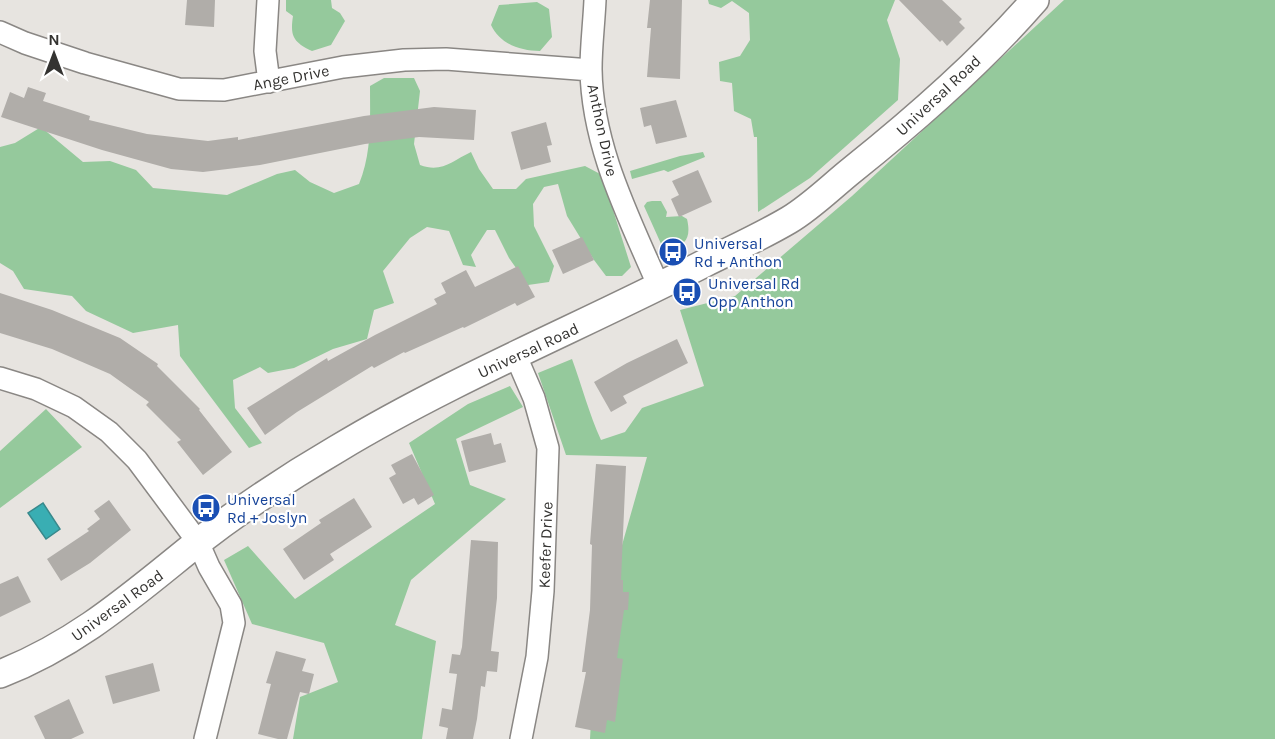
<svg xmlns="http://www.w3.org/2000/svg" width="1275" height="739" viewBox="0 0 1275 739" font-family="Karla,sans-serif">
	<rect width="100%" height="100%" fill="#e7e4e0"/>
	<path fill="#95c99c" d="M286,0H331L332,8L340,13L345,21L331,45L312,51C293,42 290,36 293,16L286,11Z
		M708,0H895L887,20L900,59L898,100L810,178L758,212L757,137H754L751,119L734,111L732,83L720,81L719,62L740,56L750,40L749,13L732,1L721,8L709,4Z
		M1064,0H1275V739H590L592,703L609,591L647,457L566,455L538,373L572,359C582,386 589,414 601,440L625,432L642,408L704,386L680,310L735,296L852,196Z
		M537,2L549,9L552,37L540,51C520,51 500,44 491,25L499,5Z
		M384,78H414L420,91L414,144L420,165C442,173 452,161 471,152L479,169L493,189H516L526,179L585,166L602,175L631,267L622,276H606L594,260L567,216L558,184L544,187L533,204L534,226L554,266L549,282L528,285L509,258L495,230H487L471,255L476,267L463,265L449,231L427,227L410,238L383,271L394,303L374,310L367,339L333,349L294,368L268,373L260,367L233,380L235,408L262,443L249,448L180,356L178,325L133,333L86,311L72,296L24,289L13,271L0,263V147L15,143L41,127L83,162L110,161L136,170L153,188L227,195L277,174L295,170L310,182L334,193L359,184C372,152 370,120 370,86Z
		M703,152L705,157L668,172L664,170L632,179L630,171L680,156Z
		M652,201H661L667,212L666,217L682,216L687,219C692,240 684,249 662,246L644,206L647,202Z
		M510,386L523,407L456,439L470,485L506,499L411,580L395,625L436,641L422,739H293L300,697L338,682L324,643L252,624L224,560L248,546L295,599L435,504L409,443L468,404Z
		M46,409L82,447L0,508V451Z"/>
	<path fill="#39aeb3" stroke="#38898c" stroke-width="1.5" d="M43,503L60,529L46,539L28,513Z"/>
	<path fill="#b0ada9" d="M187,0H215L214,27L185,25Z
		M650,0H682L680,79L647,77L651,28H647Z
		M899,0H942L962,19L959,22L965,28L947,46L942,40L940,42Z
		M28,87L46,93L43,101L90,116L89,120L147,134L208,141L238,137V140L364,116L434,107L476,110L474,140L419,137L365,144L260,165L203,172L171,169L102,150L1,117L10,92L24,98Z
		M676,100L687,137L656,144L651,125L644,127L640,108Z
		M546,122L552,145L547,146L551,162L521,170L511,132Z
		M698,170L712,202L679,217L671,199L679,195L672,181Z
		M582,237L594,260L563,274L552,250Z
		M518,266L535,297L517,306L515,303L464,328L463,327L405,353L404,352L374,368L372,366L297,412L265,435L247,408L327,358L328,361L375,335L437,304L434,299L446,293L441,283L466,270L475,287Z
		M0,293L52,310L120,338L158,364L157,366L200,409L199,410L232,452L203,475L177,442L181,440L146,405L149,402L110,374L52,349L0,333Z
		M677,339L688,363L623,396L627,403L611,412L594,382L627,363Z
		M491,433L494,445L501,443L506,462L469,472L461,441Z
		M412,454L434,495L418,505L414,498L403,504L389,478L396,474L391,465Z
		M596,464L626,466L621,580H623V592H629L628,610H624L617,658L623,659L615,722L607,720L605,733L575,727L586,672H582L590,610L592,545L590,544Z
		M354,498L372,527L330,554L334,560L304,580L283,549L321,523L319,520Z
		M109,500L131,530L90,563L61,581L47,559L89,531L87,529L100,519L94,511Z
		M471,540L498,542L497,598L491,651L499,652L497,672L487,671L485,687L481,686L477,719L473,739H446L448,728L439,726L442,708L452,710L457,674L449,673L452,654L460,655L462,647Z
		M18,576L31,602L0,617V584Z
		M276,651L306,659L302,671L314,674L309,694L300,692L287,739H278L258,734L271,684L266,683Z
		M153,663L160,691L113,704L105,676Z
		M69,699L84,733L71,739H45L34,716Z"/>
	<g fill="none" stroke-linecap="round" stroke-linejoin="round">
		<g stroke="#8a8784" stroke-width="24">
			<path id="minor" d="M268,0L265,51L269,82
				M595,0C594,23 591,46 591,69C592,147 629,217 659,287
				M0,32L25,43L85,63L179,89L224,90L343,67L404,60L446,59L591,70
				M515,354L534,398L548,448L543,591L537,657L521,739
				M0,378L36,389L74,407L109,432L137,460L198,542L209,567L231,605L234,623L205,739"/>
		</g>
		<g stroke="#8a8784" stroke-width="30">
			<path id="tertiary" d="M0,674C79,643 132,595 197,543C241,509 289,477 337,449C455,378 583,326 705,263C733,249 762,236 789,220C811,207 832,186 852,170C917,118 981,62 1035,0"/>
		</g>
		<use href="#minor" stroke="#fff" stroke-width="21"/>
		<use href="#tertiary" stroke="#fff" stroke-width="27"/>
	</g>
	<defs>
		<g id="bus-disc" transform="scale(1.5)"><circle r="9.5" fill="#1a4fb4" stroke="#fff"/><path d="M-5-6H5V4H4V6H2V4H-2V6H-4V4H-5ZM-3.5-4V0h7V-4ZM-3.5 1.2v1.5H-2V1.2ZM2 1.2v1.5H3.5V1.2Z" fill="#fff"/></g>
	</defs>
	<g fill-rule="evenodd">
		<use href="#bus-disc" x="673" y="252"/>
		<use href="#bus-disc" x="687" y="292"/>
		<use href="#bus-disc" x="206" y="508"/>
	</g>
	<g text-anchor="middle" stroke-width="4.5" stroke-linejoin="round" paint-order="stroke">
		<g font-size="16" fill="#343331" stroke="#fff">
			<text transform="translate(291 77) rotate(-11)" y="6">Ange Drive</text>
			<text transform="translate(938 95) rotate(-43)" y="6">Universal Road</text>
			<text transform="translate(603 130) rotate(78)" y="6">Anthon Drive</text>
			<text transform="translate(528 350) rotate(-25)" y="6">Universal Road</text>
			<text transform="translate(545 545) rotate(-88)" y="6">Keefer Drive</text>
			<text transform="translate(117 605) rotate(-36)" y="6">Universal Road</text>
		</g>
		<g font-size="16" fill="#164399" stroke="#fff" text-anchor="start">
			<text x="694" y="249">Universal<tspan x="694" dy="18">Rd + Anthon</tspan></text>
			<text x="708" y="289">Universal Rd<tspan x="708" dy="18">Opp Anthon</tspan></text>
			<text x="227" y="505">Universal<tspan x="227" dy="18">Rd + Joslyn</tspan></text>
		</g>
	</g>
	<g transform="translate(54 54)" stroke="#ffffff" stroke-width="4.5" paint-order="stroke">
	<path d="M0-4.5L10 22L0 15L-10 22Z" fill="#343331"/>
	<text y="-9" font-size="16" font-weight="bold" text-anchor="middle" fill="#343331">N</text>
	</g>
</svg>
